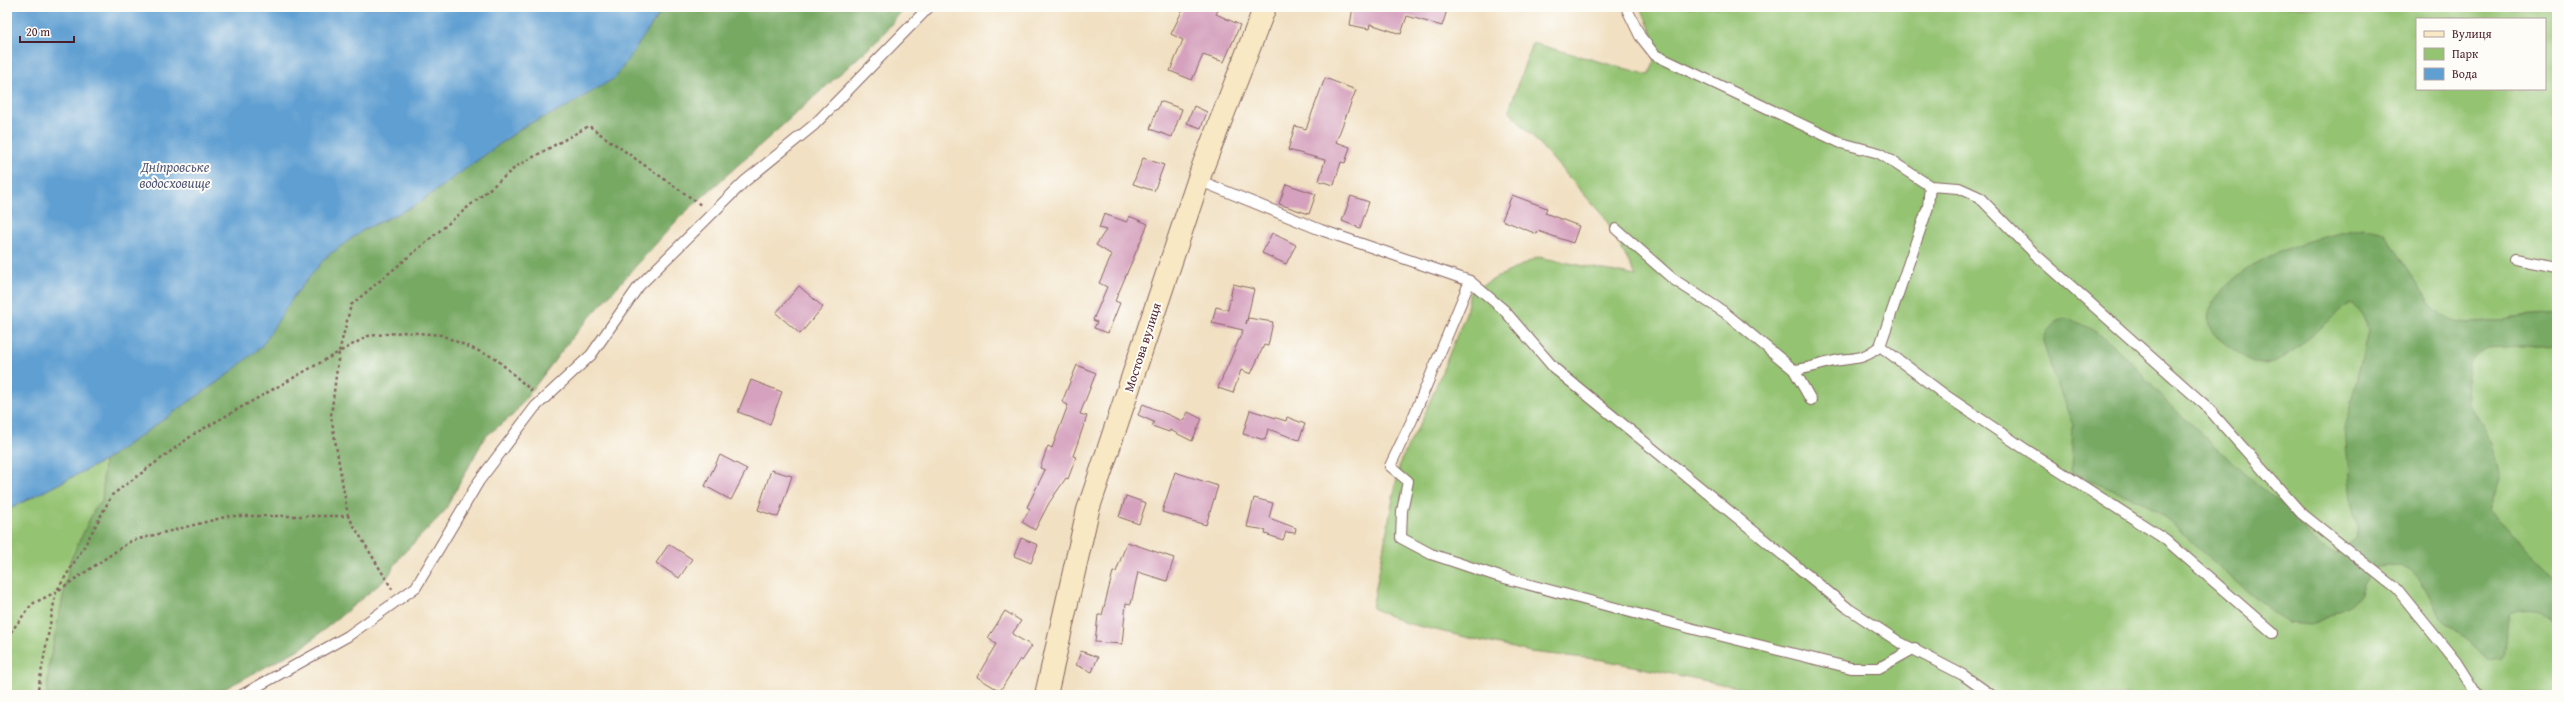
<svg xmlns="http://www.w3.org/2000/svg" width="2564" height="702" viewBox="0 0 2564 702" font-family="'Gentium Book Plus',serif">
	<rect width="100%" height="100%" fill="#fdfcf7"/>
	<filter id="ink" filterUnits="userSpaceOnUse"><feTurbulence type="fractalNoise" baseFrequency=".025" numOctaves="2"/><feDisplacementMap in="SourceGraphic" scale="8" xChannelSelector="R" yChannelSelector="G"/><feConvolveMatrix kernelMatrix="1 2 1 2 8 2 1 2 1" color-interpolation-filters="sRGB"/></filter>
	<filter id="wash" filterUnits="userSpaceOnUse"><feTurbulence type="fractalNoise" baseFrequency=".012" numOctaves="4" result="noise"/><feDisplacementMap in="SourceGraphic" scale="16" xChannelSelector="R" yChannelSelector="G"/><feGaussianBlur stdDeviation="0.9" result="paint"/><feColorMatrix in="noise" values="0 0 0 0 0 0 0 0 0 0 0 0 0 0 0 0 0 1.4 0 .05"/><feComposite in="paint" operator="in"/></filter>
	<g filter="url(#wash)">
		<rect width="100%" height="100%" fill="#f1e0c2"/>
		<path fill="#94c372" stroke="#6f714e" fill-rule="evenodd" d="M1641,7H2557V695H1776L1603,660L1530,652L1405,623L1372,608L1400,462L1423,418L1466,313L1470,291L1538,257L1636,276L1605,218L1509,110L1532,43L1649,75C1662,49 1651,32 1641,7ZM2417,19H2545V89H2417Z
			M104,461L102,503L96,506L71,559L49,664L47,695H7V510Z"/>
		<path fill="#77a964" stroke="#606448" d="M664,7H905L879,39L680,217L574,335L513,415L485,437L444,512L400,557L387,578L303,647L213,695H47L49,664L71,559L96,506L102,503L104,461L226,376L326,257L365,229L416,205L526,125Z
			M2363,228L2385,233L2431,305C2456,333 2488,321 2520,316C2532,315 2545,314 2557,313V344L2486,348L2475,355L2469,364L2467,376L2468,401L2492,443L2500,479L2489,510L2557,577V623C2544,608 2526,607 2509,613C2505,629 2509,644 2501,658L2489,660L2441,618L2420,580L2411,570L2400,565L2377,567L2369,574L2360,595L2352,604L2310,625L2287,623L2226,573L2161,514L2140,501L2104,487L2071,471L2073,424L2054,377L2043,342L2047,331L2055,323L2065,318C2111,330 2141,377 2173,408C2201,434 2230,460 2258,485C2267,493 2278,500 2287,508C2304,525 2311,548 2337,553L2355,539L2357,526L2351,501L2345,428L2368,332C2366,318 2363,311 2350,303C2329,319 2294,356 2270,363C2256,367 2245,358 2234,350C2225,343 2212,336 2209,325C2206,311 2213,302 2221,292C2255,253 2314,238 2363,228Z"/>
		<path fill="#5f9fd2" stroke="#545f7e" d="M7,7H664L615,78L561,110L526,125L416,205L365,229L326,257L294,296L261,347L226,376L104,461L7,510Z"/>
		<g id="blocks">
			<path fill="#d5a1be" d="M1184,7H1220L1216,14L1240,25L1224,62L1203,55L1192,80L1170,71L1183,40L1171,34Z
				M1353,7H1382L1390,9L1391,7H1448L1442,26L1407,16L1401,34L1370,24L1369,29L1350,25Z
				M1325,78L1356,90L1336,142L1350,147L1345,163L1341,162L1334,185L1319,181L1325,160L1288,150L1295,126L1306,129Z
				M1160,101L1182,109L1172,137L1150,129Z
				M1194,106L1207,112L1201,128L1187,123Z
				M1143,158L1164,165L1154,191L1133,184Z
				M1286,184L1316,194L1309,214L1279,204Z
				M1512,195L1547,208L1545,213L1579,226L1573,243L1538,231L1537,234L1502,220Z
				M1351,196L1369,202L1360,228L1342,221Z
				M1104,214L1127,222L1129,216L1148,224L1115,301L1120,303L1108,333L1094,328L1097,322L1093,320L1107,287L1099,283L1112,255L1096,245L1106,230L1099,228Z
				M1272,233L1296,245L1286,264L1262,253Z
				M1233,284L1254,289L1246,324L1248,318L1273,322L1268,346L1264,345L1251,374L1241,370L1233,393L1218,388L1243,330L1212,323L1216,307L1228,310Z
				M799,286L823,307L800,334L776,313Z
				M1077,365L1096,373L1080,414L1087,416L1073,456L1076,457L1068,479L1066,478L1049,503L1035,530L1022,522L1030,509L1027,507L1045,470L1040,468L1048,446L1052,448L1068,405L1062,402Z
				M751,380L782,392L770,424L738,412Z
				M1143,404L1183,421L1188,412L1202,419L1192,441L1170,430L1169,432L1152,426L1154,422L1138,415Z
				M1250,410L1286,421L1287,417L1305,424L1299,440L1268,429L1265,440L1243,434Z
				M720,455L747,469L731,500L705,486Z
				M771,470L792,476L778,517L758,510Z
				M1175,472L1218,486L1206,525L1162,512Z
				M1126,496L1146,503L1139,524L1119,517Z
				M1254,498L1273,503L1269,518L1296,528L1295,533L1286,532L1283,540L1265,534L1266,530L1247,527Z
				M1021,538L1038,545L1031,563L1014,556Z
				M1127,542L1174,558L1167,581L1138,572L1131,604L1126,603L1122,644L1095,642L1098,615H1102L1113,572H1116Z
				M669,544L692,559L679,578L656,563Z
				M1005,611L1021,621L1012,634L1032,646L1022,661L1020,659L1000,691L977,677L996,644L988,638Z
				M1081,651L1098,657L1092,672L1076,665Z"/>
		</g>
	</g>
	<g filter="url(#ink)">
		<use href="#blocks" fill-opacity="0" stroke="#846360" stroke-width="1"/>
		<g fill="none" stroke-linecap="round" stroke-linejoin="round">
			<g stroke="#846360" stroke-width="12">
				<path id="lane" d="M1626,7L1640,36L1655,55L1841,143L1879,153L1930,186L1959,188L1979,197L2035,254L2206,406L2301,513L2397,589L2456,662L2477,695
					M1198,180L1321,230L1470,281L1504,310L1554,368L1849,609L1899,642L1963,675L1991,695
					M1616,229L1673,279L1724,312L1794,370L1811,400
					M2515,259L2557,267
					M1470,281L1412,420L1390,466L1408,481L1402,511L1401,538L1431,554L1497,576L1690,628L1851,668H1879L1915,648
					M1880,346L1945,395L2022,447L2165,539L2273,633
					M1794,370C1807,369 1818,365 1830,362C1853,356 1859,363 1880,346L1928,207L1930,186
					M242,695L348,636L416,587L479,481L535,407L591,355L639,286L744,182L814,125L929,7"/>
			</g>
			<g stroke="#846360" stroke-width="24">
				<path id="secondary" d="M1046,695L1088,510L1203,166L1265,7"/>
			</g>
			<path stroke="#846360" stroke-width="2.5" stroke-dasharray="3 3" stroke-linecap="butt" d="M348,516L331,416L339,352L368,336L404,332L441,335L495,358L532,391
				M7,637L32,604L56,592L131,541L229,516H348L392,589
				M37,695L56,592L85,545L112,495L194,434L339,352L351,305L517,166L589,126L701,205"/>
			<use href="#lane" stroke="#fff" stroke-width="10"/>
			<use href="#secondary" stroke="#f8e8c3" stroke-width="22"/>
		</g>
	</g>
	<g text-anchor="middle" stroke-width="4" stroke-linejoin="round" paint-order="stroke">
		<g font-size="13" fill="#4a1f2b" stroke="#fdfcf7">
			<text transform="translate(1142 347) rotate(-72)" y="5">Мостова вулиця</text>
		</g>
		<g font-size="14" font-style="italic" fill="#535976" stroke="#fdfcf7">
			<text x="175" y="172">Дніпровське<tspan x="175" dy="16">водосховище</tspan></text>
		</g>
	</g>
	<rect width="2564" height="702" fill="none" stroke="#fdfcf7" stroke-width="24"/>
	<rect x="2416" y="18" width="130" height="72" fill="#fdfcf7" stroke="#b5a4a5"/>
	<rect x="2424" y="31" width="20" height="6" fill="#f8e8c3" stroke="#b5a4a5"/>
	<text x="2452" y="38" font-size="12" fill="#4a1f2b">Вулиця</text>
	<rect x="2424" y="48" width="20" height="12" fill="#94c372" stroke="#b5a4a5"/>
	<text x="2452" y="58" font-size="12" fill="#4a1f2b">Парк</text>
	<rect x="2424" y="68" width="20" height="12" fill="#5f9fd2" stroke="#b5a4a5"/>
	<text x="2452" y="78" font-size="12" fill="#4a1f2b">Вода</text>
	<path d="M20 36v6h54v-6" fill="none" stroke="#4a1f2b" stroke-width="2"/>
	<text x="26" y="36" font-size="12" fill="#4a1f2b" stroke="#fdfcf7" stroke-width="3" paint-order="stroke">20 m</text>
</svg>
